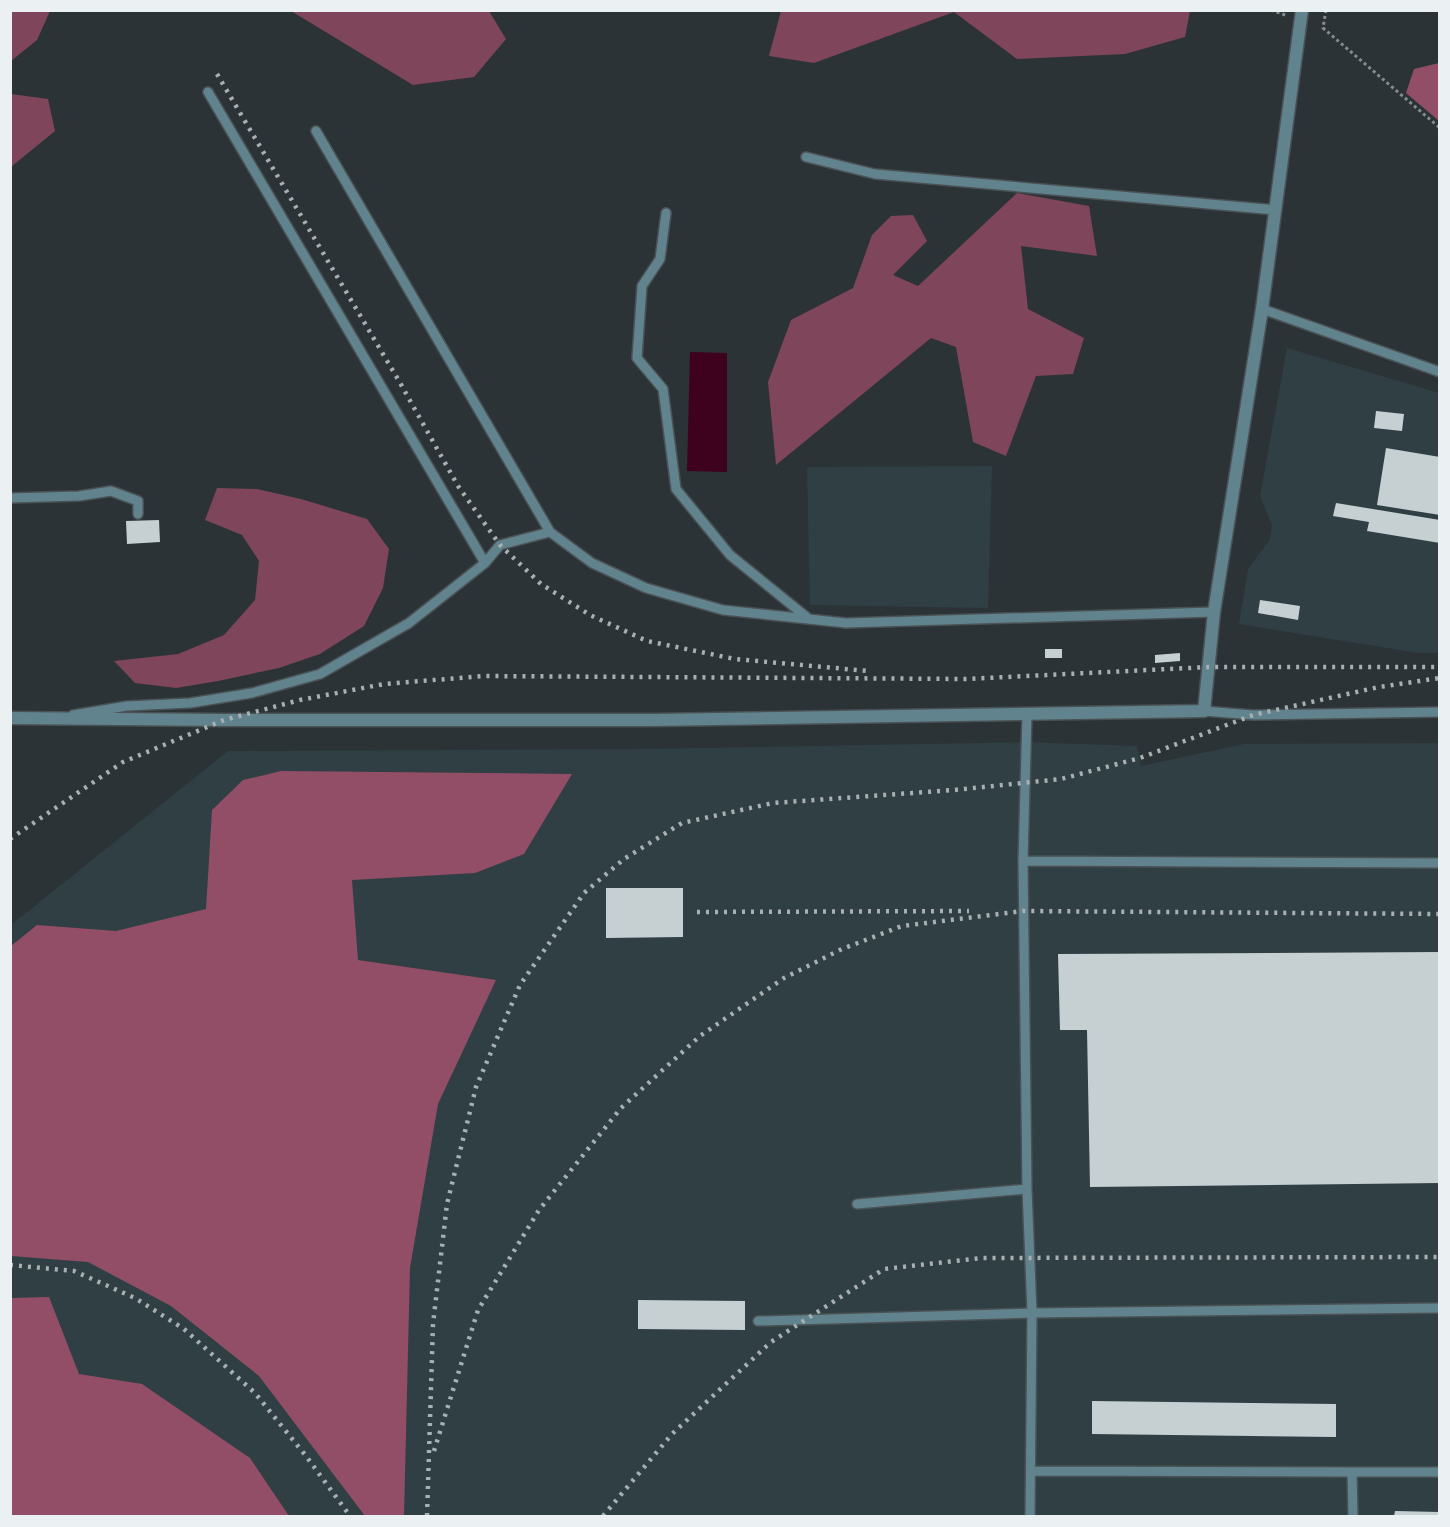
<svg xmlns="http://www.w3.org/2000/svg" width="1450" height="1527" viewBox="0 0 1450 1527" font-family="'DM Sans',sans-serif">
	<rect width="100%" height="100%" fill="#2b3336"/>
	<path fill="#303f44" d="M1287,348L1439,393V653H1418L1239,624L1248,569L1270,539L1272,525L1260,496Z
		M992,466L988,608L810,605L807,467Z
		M1025,742L1137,746L1141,766L1244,744L1439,743V1516H11V925L228,751L649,749Z"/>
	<path fill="#7f455a" d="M11,10L50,11L37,40L11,61Z
		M291,11H489L506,39L474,77L413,85Z
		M781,11V10L1190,11L1185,37L1125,54L1017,59L954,12L814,63L769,56Z
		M11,94L48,99L55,131L11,167Z
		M1017,193L1089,206L1097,256L1021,246L1028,309L1084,338L1073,374L1036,376L1006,456L973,442L956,347L931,338L776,465L768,382L791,320L853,288L872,235L891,216L913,215L927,241L893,275L918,286Z
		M217,488L257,489L301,499L367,519L389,549L383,588L364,626L320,654L279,668L218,681L176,688L135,683L114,661L178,654L224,635L255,600L259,561L242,535L205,520Z"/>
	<path fill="#914e66" d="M1439,63H1440L1439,121L1406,93L1414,69Z
		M281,771L572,774L524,854L475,873L352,880L358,960L496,980L438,1104L410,1268L404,1516H365L259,1376L171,1306L88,1262L11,1256V946L37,925L116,931L206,909L212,810L243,780Z
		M49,1297L79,1374L142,1384L250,1458L289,1516H11V1298Z"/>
	<path fill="#3e021f" d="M690,352L727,353V472L687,471Z"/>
	<path fill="#c6d0d3" d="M1376,411L1404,414L1402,431L1374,428Z
		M1386,448L1440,457V515L1377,505Z
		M1336,503L1440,520V543L1367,531L1369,522L1333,516Z
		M159,520L160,542L127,544L126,521Z
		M1260,600L1300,606L1298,620L1258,613Z
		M1045,649H1062V658H1045Z
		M1180,653V661L1155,663V655Z
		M606,888H683V937L606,938Z
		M1440,952V1183L1090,1187L1087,1030H1060L1058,954Z
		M638,1300L745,1301V1330L638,1329Z
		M1092,1401L1336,1404V1437L1092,1434Z
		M1395,1511L1440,1512V1516H1394Z"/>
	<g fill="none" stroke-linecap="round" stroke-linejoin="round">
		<g stroke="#4a5154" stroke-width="12">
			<path id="service" d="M208,92L485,563
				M316,131L550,532L592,563L646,588L723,610L846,623L1214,612
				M806,157L875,174L1276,210
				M666,213L660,259L642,286L637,358L663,389L676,489L730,555L809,619
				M1262,309L1440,372
				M10,498L79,496L111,491L138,501V514
				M1204,711L1253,715L1440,712
				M73,715L127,706L190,703L252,693L320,674L409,623L485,563L500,545L550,532
				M1023,861L1027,714
				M857,1204L1027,1189
				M758,1321L1032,1313L1440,1308
				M1031,1471L1352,1472
				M1030,1516L1032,1313L1027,1189L1023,861L1440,863
				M1353,1516L1352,1472H1440"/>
		</g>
		<g stroke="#4a5154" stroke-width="15">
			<path id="tertiary" d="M10,718L224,720H654L1204,711L1214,612L1262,309L1302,10"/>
		</g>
		<path stroke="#858c8f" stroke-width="3" stroke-dasharray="3 3" stroke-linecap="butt" d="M1271,10L1288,16
			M1326,10L1323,28L1440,128"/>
		<use href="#service" stroke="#61838e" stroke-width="9"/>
		<use href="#tertiary" stroke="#61838e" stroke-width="12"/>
		<path stroke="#a9b0b2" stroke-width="4.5" stroke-dasharray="3 6" stroke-linecap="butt" d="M217,74L399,381L458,486L500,545L541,584L590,615L647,641L735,659L868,671
			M10,839L123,762L224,720L300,700L384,684L484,676L966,679L1209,667H1440
			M697,912L969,911
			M10,1265L74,1271L135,1298L184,1329L255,1393L306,1456L350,1516
			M434,1451L478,1310L539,1210L621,1108L700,1036L784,978L842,949L902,926L1023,911L1440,914
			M427,1516L433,1324L447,1204L476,1087L520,985L584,893L624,859L682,823L773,803L954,790L1061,779L1140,758L1253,715L1379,687L1440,678
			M603,1516L672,1434L771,1342L884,1269L982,1258L1440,1257"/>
	</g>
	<rect width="1450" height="1527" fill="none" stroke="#ebf0f2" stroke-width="24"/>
</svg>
